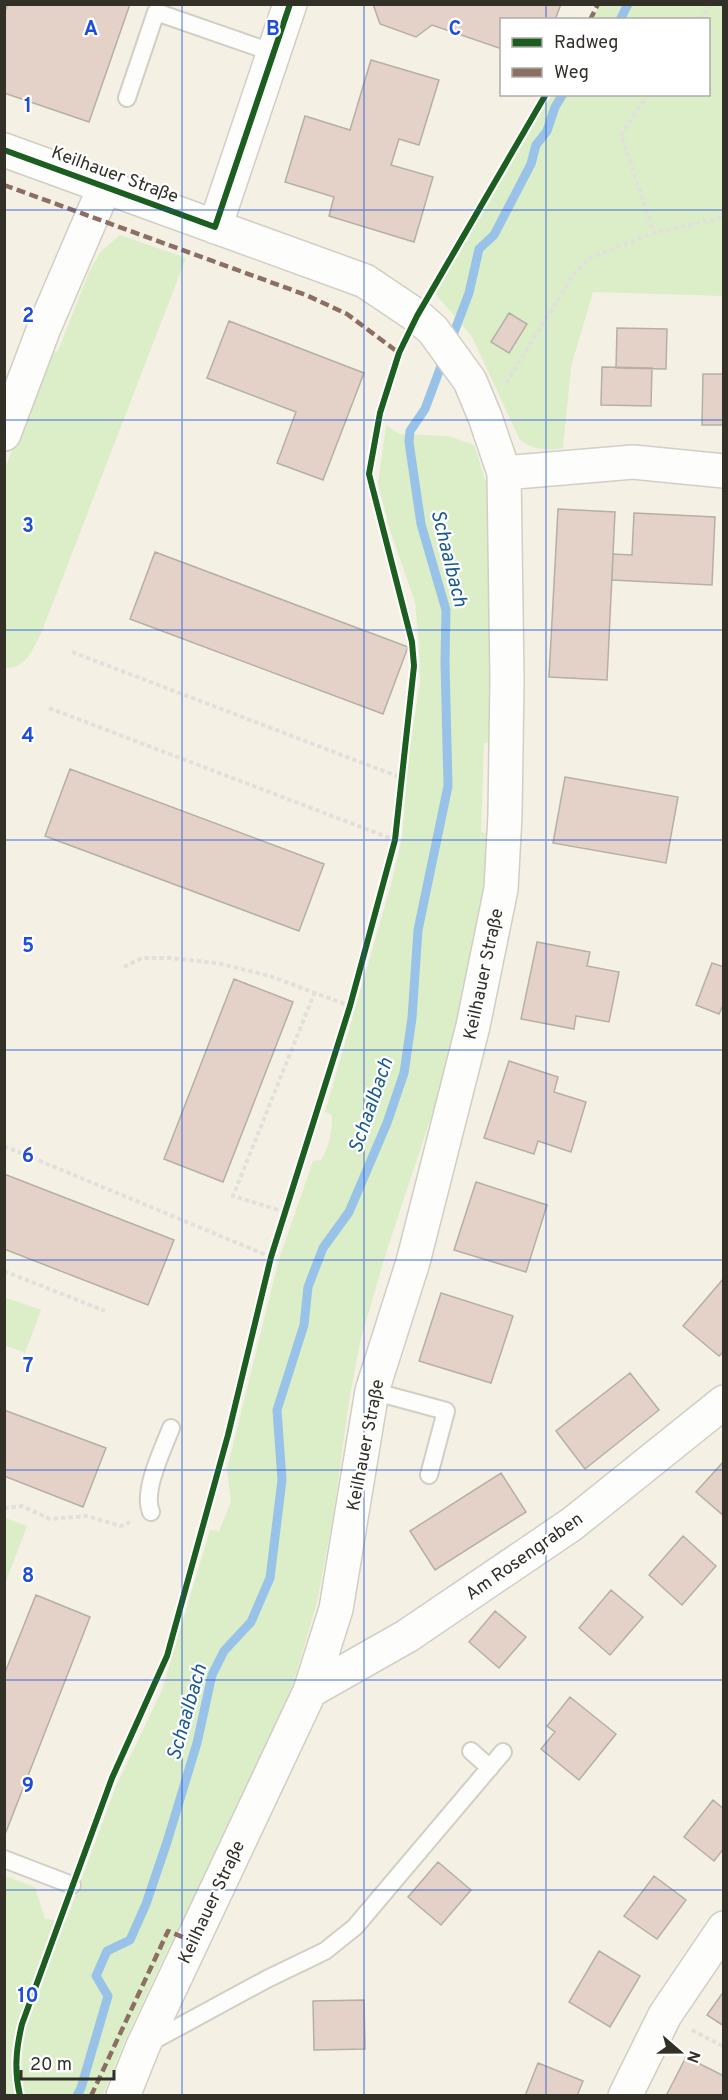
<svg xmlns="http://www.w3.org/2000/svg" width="728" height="2100" viewBox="0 0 728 2100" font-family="Overpass,sans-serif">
	<rect width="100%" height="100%" fill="#f4f0e3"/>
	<path fill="#dbeec8" d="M600,5H723V296L593,292L571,367L563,448C547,451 534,450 520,440L472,337L429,286L544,95L708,94V20L590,19Z
		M120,235L186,258L42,631C34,647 26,670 4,668V471L50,353L58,351L89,272L101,251Z
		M386,425L400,434L448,436L474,445L487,485L493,563L494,743H484L481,832L492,834L468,987L440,1090L386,1253L361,1338L349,1401L333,1518L317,1602L294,1681L260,1766L208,1875L169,1947L125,2040L103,2095L5,2096V1876L35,1887L45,1919L66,1921L116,1786L162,1690L210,1530L219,1531L231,1502L227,1469L279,1259L313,1161L321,1160C330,1146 332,1131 332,1115L325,1112L391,885L402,837L409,749L420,684L419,644L415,602L389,527L378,484Z
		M4,1297L41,1310L25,1353L5,1345Z
		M5,1518L27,1526L5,1584L4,1518Z"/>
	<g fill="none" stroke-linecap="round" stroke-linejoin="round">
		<path stroke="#98c2e8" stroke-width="9" d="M620,20L628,4
			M450,343L469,293L479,249L494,235L531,164L536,145L547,131L555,107L563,94
			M77,2096L81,2088L108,1996L96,1976L107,1951L130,1940L146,1904L167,1842L197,1743L212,1675L224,1651L251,1622L270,1578L282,1480L277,1410L304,1325L308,1287L323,1248L349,1212L387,1123L404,1073L412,1018L418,930L448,786L445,662L446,610L421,524L409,442L410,431L425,409L444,358"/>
	</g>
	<path fill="#e4d2c8" stroke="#b5afa8" stroke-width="1.5" d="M8,4H130L89,122L4,93V14Z
		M373,4H561L555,20H502V49L432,25L416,37L380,24Z
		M371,60L439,80L419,145L399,139L391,165L433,177L414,242L329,216L334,197L285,182L305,116L350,130Z
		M509,313L527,324L509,353L491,342Z
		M229,321L364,373L323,480L277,463L296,412L207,378Z
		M617,328L667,329L666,369L616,368Z
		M602,367L652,368L651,406L601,405Z
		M703,374H724V425H702Z
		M558,509L615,512L607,680L549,677Z
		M634,513L715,517L712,585L612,580L613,554L632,555Z
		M155,552L408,647L383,714L130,619Z
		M70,769L324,864L299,931L45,836Z
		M565,777L678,797L666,863L553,843Z
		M537,942L590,952L587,966L619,972L609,1022L576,1016L574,1029L521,1019Z
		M712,963L724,967V1003L719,1014L696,1005Z
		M234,979L293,1002L223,1182L164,1159Z
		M509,1061L558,1077L554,1092L586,1102L571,1152L538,1141L534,1154L484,1138Z
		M4,1174L174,1240L148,1305L4,1249Z
		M476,1182L547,1205L526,1272L454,1250Z
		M724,1278V1351L719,1356L683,1326Z
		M441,1293L513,1316L491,1383L419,1361Z
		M630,1373L659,1410L585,1469L556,1431Z
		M4,1410L106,1448L83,1507L4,1476Z
		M724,1461V1516L696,1492Z
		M501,1473L526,1512L435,1570L410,1531Z
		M683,1536L716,1566L682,1605L649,1575Z
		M611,1590L643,1617L610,1655L579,1628Z
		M36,1595L90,1617L4,1837V1675Z
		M495,1611L526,1637L499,1668L469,1642Z
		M570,1697L616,1734L579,1780L541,1749L555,1732L547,1726Z
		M713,1800L724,1809V1848L714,1861L684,1837Z
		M438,1862L471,1890L441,1925L408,1897Z
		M654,1876L686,1900L657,1939L624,1916Z
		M599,1951L640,1976L610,2027L569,2002Z
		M724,1991V2026L707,2015Z
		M364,2000L365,2049L314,2050L313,2001Z
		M686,2057L724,2076V2096H666Z
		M538,2063L583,2081L577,2096H525Z"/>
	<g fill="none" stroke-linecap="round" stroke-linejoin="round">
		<g stroke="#d1cec5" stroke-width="20">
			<path id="service" d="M127,98L156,12L274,53
				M372,1391L446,1411L429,1475
				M151,1512C142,1491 163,1449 171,1428
				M471,1751L490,1768
				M4,1859L72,1885
				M149,2043L267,1979L325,1951L355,1927L503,1752"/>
		</g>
		<g stroke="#d1cec5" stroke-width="36">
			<path id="minor" d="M4,150L365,281L417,316L433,330L470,381L485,417L504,473L507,679L505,815L501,889L473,1026L413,1262L372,1391L336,1609L310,1691L143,2046L123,2096
				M215,227L290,4
				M4,434L44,328L105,186
				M504,473L633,462L724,471
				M310,1691L407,1636L572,1524L724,1402
				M625,2096L665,2015L724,1928"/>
		</g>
		<path stroke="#e1e0dc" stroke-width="4" stroke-dasharray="4.5 3" stroke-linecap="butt" d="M700,20L710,4
			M648,94L621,135L654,233
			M506,383L573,275L589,258L654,233L724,217
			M72,652L402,778
			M49,708L395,840
			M124,967L142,958H169L217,963L270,976L350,1006
			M4,1146L271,1257
			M285,1212L233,1196L314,994
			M4,1271L105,1311
			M4,1508L22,1506L50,1519L87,1516L121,1526L130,1522
			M692,2030L724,2047"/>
		<use href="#service" stroke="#fdfdfb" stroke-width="16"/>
		<use href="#minor" stroke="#fdfdfb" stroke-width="33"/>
		<path stroke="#8d6e63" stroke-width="4.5" stroke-dasharray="9 4.5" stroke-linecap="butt" d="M590,20L598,4
			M4,185L306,295L347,314L399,353
			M91,2096L168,1931L192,1941"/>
		<g stroke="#fff" stroke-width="10">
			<path id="cycleway" d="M4,150L215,227L290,4
				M20,2096C14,2071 16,2049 22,2024L112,1778L167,1656L228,1435L271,1257L350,1006L395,840L414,666L412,642L369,474L380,413L399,353L417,316L546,94"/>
		</g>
		<use href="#cycleway" stroke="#1b5e20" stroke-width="6"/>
	</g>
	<path fill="none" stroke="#1d4ed8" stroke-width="1.5" stroke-opacity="0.55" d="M182,4V2096M364,4V2096M546,4V20M546,94V2096M4,210H724M4,420H724M4,630H724M4,840H724M4,1050H724M4,1260H724M4,1470H724M4,1680H724M4,1890H724"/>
	<g text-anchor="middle" stroke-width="4.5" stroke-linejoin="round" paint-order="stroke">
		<g font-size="18" fill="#323027" stroke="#fff">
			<text transform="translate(115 174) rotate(20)" y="6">Keilhauer Straße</text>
			<text transform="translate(483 974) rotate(-78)" y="6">Keilhauer Straße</text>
			<text transform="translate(365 1445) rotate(-79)" y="6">Keilhauer Straße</text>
			<text transform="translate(524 1556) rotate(-35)" y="6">Am Rosengraben</text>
			<text transform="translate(211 1902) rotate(-65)" y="6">Keilhauer Straße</text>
		</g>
		<g font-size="20" font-style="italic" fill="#185a91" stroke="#fff">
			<text transform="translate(450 558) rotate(76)" y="7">Schaalbach</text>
			<text transform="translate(370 1105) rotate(-71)" y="7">Schaalbach</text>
			<text transform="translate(186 1712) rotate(-74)" y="7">Schaalbach</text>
		</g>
	</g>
	<g font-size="20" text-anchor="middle" font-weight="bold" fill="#1d4ed8" stroke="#fff" stroke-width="4.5" stroke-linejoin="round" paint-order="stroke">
		<text x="91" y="35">A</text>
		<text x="273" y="35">B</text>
		<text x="455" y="35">C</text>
		<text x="28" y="112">1</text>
		<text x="28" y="322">2</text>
		<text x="28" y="532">3</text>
		<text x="28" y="742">4</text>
		<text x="28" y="952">5</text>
		<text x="28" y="1162">6</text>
		<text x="28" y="1372">7</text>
		<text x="28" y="1582">8</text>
		<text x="28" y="1792">9</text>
		<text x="28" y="2002">10</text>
	</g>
	<rect width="728" height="2100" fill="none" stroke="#323027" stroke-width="12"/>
	<rect x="500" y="18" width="210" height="78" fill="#ffffff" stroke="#adaca9" stroke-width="1.5"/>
	<rect x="512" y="38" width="30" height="9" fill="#1b5e20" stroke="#adaca9" stroke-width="1.5"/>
	<text x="554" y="48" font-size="18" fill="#323027">Radweg</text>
	<rect x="512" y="68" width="30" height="9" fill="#8d6e63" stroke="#adaca9" stroke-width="1.5"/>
	<text x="554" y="78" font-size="18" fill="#323027">Weg</text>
	<g transform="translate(680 2052) rotate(110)" stroke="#ffffff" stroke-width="4.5" paint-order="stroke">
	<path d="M0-4.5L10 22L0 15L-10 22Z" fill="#323027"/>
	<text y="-9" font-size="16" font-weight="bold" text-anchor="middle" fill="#323027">N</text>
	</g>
	<path d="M21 2070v9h93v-9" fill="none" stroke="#323027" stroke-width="3"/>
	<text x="30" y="2070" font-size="18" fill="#323027" stroke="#ffffff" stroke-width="4.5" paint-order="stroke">20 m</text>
</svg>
